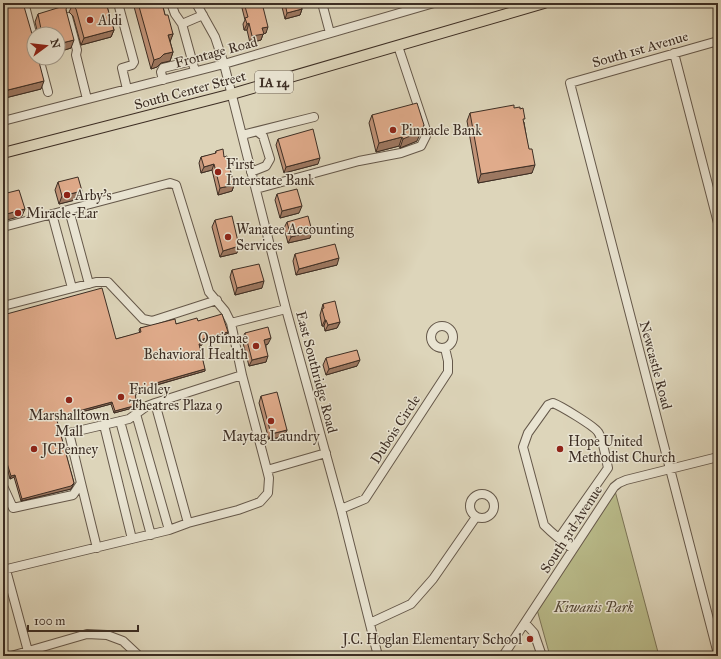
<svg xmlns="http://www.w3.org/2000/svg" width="721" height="659" viewBox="0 0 721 659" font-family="'IM FELL Great Primer',serif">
	<rect width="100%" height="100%" fill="#ddd5ba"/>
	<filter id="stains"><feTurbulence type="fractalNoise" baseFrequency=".005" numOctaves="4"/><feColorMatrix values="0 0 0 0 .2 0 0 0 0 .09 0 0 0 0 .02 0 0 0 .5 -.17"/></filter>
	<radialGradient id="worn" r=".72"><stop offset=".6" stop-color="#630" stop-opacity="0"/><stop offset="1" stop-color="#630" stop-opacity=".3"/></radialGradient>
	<path fill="#b9bb8a" stroke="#7b7457" d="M614,487L659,656H550L536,606Z"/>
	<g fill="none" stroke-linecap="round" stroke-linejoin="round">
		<g stroke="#65584a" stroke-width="10">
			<path id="minor" d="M118,3L134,62L132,65L122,68L127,89
				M171,3L175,14L182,24
				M196,3L215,37L224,64L286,309L341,509L378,656
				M322,3L330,33
				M3,7C10,5 19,0 25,6L34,41
				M68,17L77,50L76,55L87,99
				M718,41L570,83L718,654
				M674,53L718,223
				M39,58L48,92
				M195,71L182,24L203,15
				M163,80L161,72L163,68L192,61
				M3,121L224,64L434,3
				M242,135L314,117
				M251,172L266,166L270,159L263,136L258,132
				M256,189L359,161L401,153L421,146L426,136V130L398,46
				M69,210L89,284
				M52,214L72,288
				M3,227L170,183L176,185L209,292L225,311L231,323L242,375L155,403L147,406L129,419L69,433L81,483L73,495L13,508L3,486
				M3,306L96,282H108L143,319L152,321L217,300
				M231,323L286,309
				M431 337a11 11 0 1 1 22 0a11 11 0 1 1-22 0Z
				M242,375L267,470L326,453
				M155,403L188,523
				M136,414L169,530
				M120,421L151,535
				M104,425L132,539
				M81,483L97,548
				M470 506a12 12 0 1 1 24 0a12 12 0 1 1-24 0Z
				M341,509L365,499L448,372V361L445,348
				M559,538L608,468C606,459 603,439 598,432C594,426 561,406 553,403L548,405L528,433L523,447L544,525C553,534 563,542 573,549
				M3,570L169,530L188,523L238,510L260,502L268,493L269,478L267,470
				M6,570L29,655
				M370,623L411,604L433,579L476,517
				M525,623L534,633L542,656
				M11,656L87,634L107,635L123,641L139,656
				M503,656L614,487L619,483L626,480L718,457"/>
		</g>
		<g stroke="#3d2e24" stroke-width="12">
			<path id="major" d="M3,153L232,94L544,3"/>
		</g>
		<use href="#minor" stroke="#e9e4d2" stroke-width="8"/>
		<use href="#major" stroke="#ddd5ba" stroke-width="10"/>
	</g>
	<path fill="#c19378" stroke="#3d2e24" d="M69,3H106L114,30L111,37L81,45L73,16L69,12L71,8Z
		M133,3H162L165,15L173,34L170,41L173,52L170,61L161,63L157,67L151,69Z
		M243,3H262L266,33L263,34L261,40L250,43L247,30H244L243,24L245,20L242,8Z
		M281,3H300L302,9L300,15L285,19Z
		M3,7L41,89L5,98L3,91Z
		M66,10L71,48L58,52V34H38L35,22L38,14Z
		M470,113L524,122L532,173L478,183L467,121Z
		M372,115L417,141L400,148L399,146L376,152L369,123Z
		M278,139L318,164L284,173L276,145Z
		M216,151L224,157L234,185L232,191L218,195L212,170L201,173L199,163L201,157L215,154Z
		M58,182L82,191L79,199L59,204L55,190Z
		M277,194L299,213L280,218L275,200Z
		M215,220L237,253L220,257L212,227Z
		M287,222L312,231L310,238L288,243L284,228Z
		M295,254L337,265L296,275L293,261Z
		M232,270L262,288L235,295L230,277Z
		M323,304L340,322L337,328L325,331L324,326H322L320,315Z
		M3,315L116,339L140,333L139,330L140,328L198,321L228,332L227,334L203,341L202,345H199L205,371L157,385V389L135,395L137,405L136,407L114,413L111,404L56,419L74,483L71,489L21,501L14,477L10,479L6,463H3Z
		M245,333L268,344L266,345V362L249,366L242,339Z
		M326,358L357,366L326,375L323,365Z
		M261,396L287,430L284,436L269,440L259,403Z"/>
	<path fill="#9d7861" stroke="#3d2e24" d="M339,3H347L338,5Z
		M302,9L300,15L285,19L287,13Z
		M249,23L247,30H244L247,24Z
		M268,27L266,33L263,34L261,40L250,43L252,36L262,28Z
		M114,30L111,37L81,45L84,38Z
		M173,34L170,42L168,35Z
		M74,40L71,48L58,52V44Z
		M173,52L170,61L161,63L157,67L151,69L154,60L164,54Z
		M44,81L41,89L5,98L8,90Z
		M424,125L417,141L400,148L403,139Z
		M402,137L399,146L376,152L379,143Z
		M320,158L318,164L284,173L286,167Z
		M214,164L212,170L201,173L204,167Z
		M535,165L532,173L478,183L481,174Z
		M234,185L232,191L218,195L220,188Z
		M82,191L79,199L59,204L62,196Z
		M302,206L299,213L280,218L282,211Z
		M25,209L22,216L3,221V215Z
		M312,231L310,238L288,243L291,237Z
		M239,246L237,253L220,257L223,251Z
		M339,258L337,265L296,275L299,269Z
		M264,281L262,288L235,295L237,288Z
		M325,320H326L324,326H322Z
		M340,322L337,328L325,331L328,325Z
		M228,332L227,334L202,341L203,339Z
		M271,338L268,344L262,346L264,340Z
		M203,343L202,345L198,346L199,344Z
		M268,356L266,362L249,366L252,360Z
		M360,360L357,366L326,375L329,369Z
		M205,369V371L156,385V383Z
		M157,387V389L134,395L135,393Z
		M112,402L111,404L55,419L56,417Z
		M137,405L136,407L114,413L115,411Z
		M287,430L284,436L269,440L271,434Z
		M15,475L14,477L10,479L11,476Z
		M74,483L71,489L21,501L22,499Z"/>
	<path fill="#e0ab8b" stroke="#3d2e24" d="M17,3H23L32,34L34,37V58H38L44,81L8,90L3,72V7Z
		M73,3H106L114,30L84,38L76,9L72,5H74Z
		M138,3H162L165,15H168L173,34L168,35L173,52L164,54L160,58L154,60Z
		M244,3H262L268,27L262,28L264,34L252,36L249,23L247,24L245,18L248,17Z
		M285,3H300L302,9L287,13Z
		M67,5L66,10L74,40L58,44V34H42L38,14Z
		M417,103L424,125L420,132L403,139L402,137L379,143L372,115Z
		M514,105V108L520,107V109L523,108L525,119H523L529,149H532L535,165L481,174L470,113Z
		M313,129L320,158L286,167L278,139Z
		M223,149L224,157L227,156L234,185L220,188L214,164L204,167L201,157L216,153V151Z
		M78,177L82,191L62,196L58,182Z
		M297,189L302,206L282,211L277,194Z
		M19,190L25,209L3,215V194Z
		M232,216L239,246L223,251L215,220Z
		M308,216L312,231L291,237L287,222Z
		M335,244L339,258L299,269L295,254Z
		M259,264L264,281L237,288L232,270Z
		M102,288L116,339L141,332L140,328L175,319L176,324L197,318L198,321L222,314L228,332L203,339V343L199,344L205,369L156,383L157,387L135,393L137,405L115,411L112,402L56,417L74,483L71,486L22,499L15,475L11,476L6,460L3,461V315Z
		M335,301L340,322L328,325L326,320H325L322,309L324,308L323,304Z
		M268,327L271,338L264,340L268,356L252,360L245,333Z
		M357,350L360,360L329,369L326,358Z
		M277,392L287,430L271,434L261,396Z"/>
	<g fill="#8f2418" stroke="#e9e4d2" stroke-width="1.5">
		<circle cx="90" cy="20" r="4"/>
		<circle cx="393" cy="130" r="4"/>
		<circle cx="218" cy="172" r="4"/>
		<circle cx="67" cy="195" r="4"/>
		<circle cx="18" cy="213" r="4"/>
		<circle cx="228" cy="237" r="4"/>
		<circle cx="256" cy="346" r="4"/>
		<circle cx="121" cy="397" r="4"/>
		<circle cx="69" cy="400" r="4"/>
		<circle cx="271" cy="421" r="4"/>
		<circle cx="34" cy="449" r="4"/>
		<circle cx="560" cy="449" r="4"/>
		<circle cx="530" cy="639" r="4"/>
	</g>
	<g text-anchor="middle" stroke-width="3" stroke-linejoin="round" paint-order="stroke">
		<rect fill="#e9e4d2" stroke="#716558" stroke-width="1" x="255" y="71" width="38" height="22" rx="3"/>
		<g font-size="13" font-weight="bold" fill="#3d2e24">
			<text x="274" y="87">IA 14</text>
		</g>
		<g font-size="14" fill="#3d2e24" stroke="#e9e4d2" text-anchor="start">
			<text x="98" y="25">Aldi</text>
			<text x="401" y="135">Pinnacle Bank</text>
			<text x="226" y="169">First<tspan x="226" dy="16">Interstate Bank</tspan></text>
			<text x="75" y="200">Arby's</text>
			<text x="26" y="218">Miracle-Ear</text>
			<text x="236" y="234">Wanatee Accounting<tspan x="236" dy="16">Services</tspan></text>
			<text x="248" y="343" text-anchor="end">Optimae<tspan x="248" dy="16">Behavioral Health</tspan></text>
			<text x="129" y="394">Fridley<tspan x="129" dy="16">Theatres Plaza 9</tspan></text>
			<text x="69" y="420" text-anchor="middle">Marshalltown<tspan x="69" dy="16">Mall</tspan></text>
			<text x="271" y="441" text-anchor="middle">Maytag Laundry</text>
			<text x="568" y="446">Hope United<tspan x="568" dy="16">Methodist Church</tspan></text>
			<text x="42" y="454">JCPenney</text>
			<text x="522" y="644" text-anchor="end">J.C. Hoglan Elementary School</text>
		</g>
		<g font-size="14" fill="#3d2e24" stroke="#e9e4d2">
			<text transform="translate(640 49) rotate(-16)" y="5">South 1st Avenue</text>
			<text transform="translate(216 52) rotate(-15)" y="5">Frontage Road</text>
			<text transform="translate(190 90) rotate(-15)" y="5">South Center Street</text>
			<text transform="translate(656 365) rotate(75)" y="5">Newcastle Road</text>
			<text transform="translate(317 372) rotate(75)" y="5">East Southridge Road</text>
			<text transform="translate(395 429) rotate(-57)" y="5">Dubois Circle</text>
			<text transform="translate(571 529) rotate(-57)" y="5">South 3rd Avenue</text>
		</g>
		<g font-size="14" font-style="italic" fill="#564a38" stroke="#e9e4d2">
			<text x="594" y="612">Kiwanis Park</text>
		</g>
	</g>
	<rect width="721" height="659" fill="none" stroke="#ddd5ba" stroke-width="16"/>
	<rect x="4" y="4" width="713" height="651" fill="none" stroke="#3d2e24" stroke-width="2"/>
	<rect x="8" y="8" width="705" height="643" fill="none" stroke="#3d2e24"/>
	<g transform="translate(46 46) rotate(75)"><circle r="19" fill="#e9e4d2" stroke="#a49b8c"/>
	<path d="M0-3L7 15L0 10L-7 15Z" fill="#8f2418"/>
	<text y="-6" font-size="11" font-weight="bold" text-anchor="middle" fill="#3d2e24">N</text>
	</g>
	<path d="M28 625v6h110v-6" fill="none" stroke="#3d2e24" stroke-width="2"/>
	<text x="34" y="625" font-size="12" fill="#3d2e24" stroke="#e9e4d2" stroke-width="3" paint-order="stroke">100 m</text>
	<rect width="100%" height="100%" filter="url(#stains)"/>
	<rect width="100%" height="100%" fill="url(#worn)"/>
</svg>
